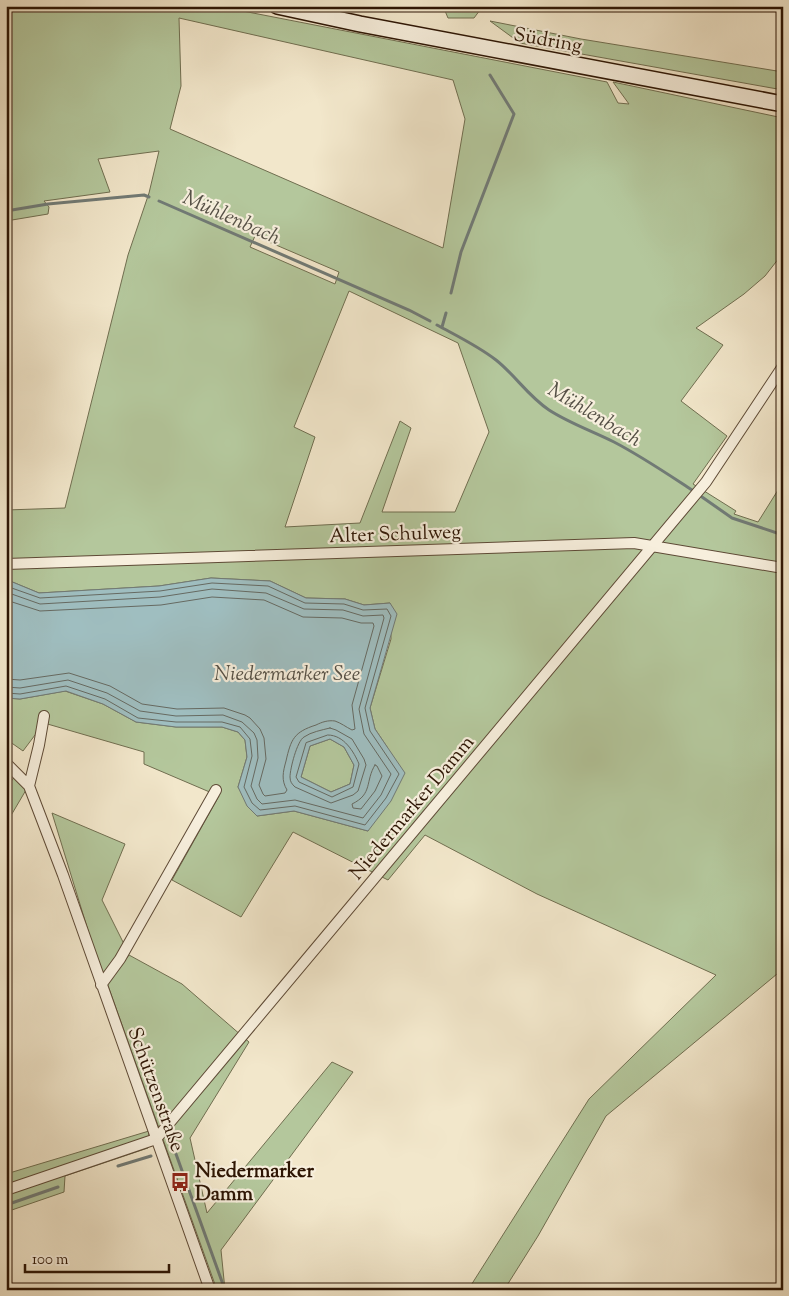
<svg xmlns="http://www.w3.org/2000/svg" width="789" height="1296" viewBox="0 0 789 1296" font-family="'Sorts Mill Goudy',serif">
	<rect width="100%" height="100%" fill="#f2e7cb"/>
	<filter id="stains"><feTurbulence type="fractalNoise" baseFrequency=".004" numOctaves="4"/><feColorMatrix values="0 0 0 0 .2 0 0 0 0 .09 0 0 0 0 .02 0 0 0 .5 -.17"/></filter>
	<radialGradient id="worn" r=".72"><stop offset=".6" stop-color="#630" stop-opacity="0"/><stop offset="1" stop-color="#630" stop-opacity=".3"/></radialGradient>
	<path fill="#b4c79c" stroke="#706e50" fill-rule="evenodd" d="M6,6H217L607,82L618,103L629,104L613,82L783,118V253L765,276L744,294L696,328L723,345L681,401L727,436L693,484L736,511L734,514L758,522L783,482V969L606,1116L538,1236L504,1290H468L589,1099L716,975L537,894L425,835L388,880L293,832L241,917L172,880L219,796L144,764V752L44,723L23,751L6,739V698L20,699L65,691L103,704L136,722L176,727H222L238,732L245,740L247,757L238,787L257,816L294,811L368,831L387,747L375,729L370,708L391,639L390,603L364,605L345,599L306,598L270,581L211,578L159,586L39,593L10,581H6V510L65,508L128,255L149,193L159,151L98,159L110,192L44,201L49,207L48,214L6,221ZM179,18L453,80L465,119L443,248L170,129L181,86ZM255,236L339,272L335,284L250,247ZM349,291L458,343L489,432L455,512H382L411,428L400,421L360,523L285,527L315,437L294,427Z
		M443,6H483L474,18H448Z
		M490,21L581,39L783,72V90L520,43Z
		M330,739L344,747L354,765L350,784L331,792L301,777L310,746Z
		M14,777L26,790L6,824V790Z
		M52,813L125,844L102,900L124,944L102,976Z
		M129,955L182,984L249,1042L190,1138L207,1213L332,1062L353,1072L221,1250L225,1290H217L107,983Z
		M149,1131L148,1148L65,1176L64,1192L6,1212V1174Z"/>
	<path fill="#9fbec0" stroke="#717a75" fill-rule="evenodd" d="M211,578L270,581L306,598L345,599L364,605L390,603L397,614L370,708L375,729L405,773L391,801L368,831L294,811L257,816L247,806L238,787L247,757L245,740L238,732L222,727H176L136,722L103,704L66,691L20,699L6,698V581H10L39,593L159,586ZM330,739L344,747L354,765L350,784L331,792L301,777L310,746Z"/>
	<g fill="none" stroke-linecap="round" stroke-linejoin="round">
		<path stroke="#666a62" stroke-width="1" d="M6,586L40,598L160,591L212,583L268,586L305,603L344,604L363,610L387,609L391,616L365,708L370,731L399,774L386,798L365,825L295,806L260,810L252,803L244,787L252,756L250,739L240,727L222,722H176L138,718L105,699L66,686L20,694L6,693
			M6,592L40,604L160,597L212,589L266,593L304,609L343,610L363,616L383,615L384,618L359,709L364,734L391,774L381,795L363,818L295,800L262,804L257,799L251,786L258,758L257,740L254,733L242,722L223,715L176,716L140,711L107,693L68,680L20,688L6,687
			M6,600L40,611L161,605L212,597L264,600L303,617L342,618L361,623H373L374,626L352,705L355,729L352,730C346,727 341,723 335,721C328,720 322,722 316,725C294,732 291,739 286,761C283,772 281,780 287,790L285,793L265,796L263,794L259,785L266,759L264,738L260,729L250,718L245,715L224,708L177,709L142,704L110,686L69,673L20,680L6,679
			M330,728L336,730L352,739L364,759L366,765L358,791L353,795L331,803L295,787C292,784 290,782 290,777C290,769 297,741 304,737C311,732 322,730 330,728Z
			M328,735C344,735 354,752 359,764L353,787L332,797L299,782L296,777L306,743Z
			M375,765L377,766L382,776L375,791L361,809L353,808L352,804C373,794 365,781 375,765Z"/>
		<path stroke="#717a75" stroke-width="3" d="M159,201L409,310L430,321
			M6,211L48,204L144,195L149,197
			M451,293L461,252L514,114L490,75
			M437,325C457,336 478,346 496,360C515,375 528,396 549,410C569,423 592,431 614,442C641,456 666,473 692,490
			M442,327L446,313
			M702,497L732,518L783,535
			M176,1154L225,1290
			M118,1166L151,1156
			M6,1205L58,1187"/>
		<g stroke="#5e4a36" stroke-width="12">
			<path id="minor" d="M6,564L634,543L783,568
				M6,763L29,786L63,875L210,1290
				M29,786L39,745L44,716
				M101,985L120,959L216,790
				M6,1190L156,1139L706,482L783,366"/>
		</g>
		<g stroke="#2d1504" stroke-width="18">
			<path id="secondary" d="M277,6L360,24L783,104"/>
		</g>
		<use href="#minor" stroke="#f7efdd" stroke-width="10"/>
		<use href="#secondary" stroke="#f7efdd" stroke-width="15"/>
	</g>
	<defs>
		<g id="bus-bare" transform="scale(1.5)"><path d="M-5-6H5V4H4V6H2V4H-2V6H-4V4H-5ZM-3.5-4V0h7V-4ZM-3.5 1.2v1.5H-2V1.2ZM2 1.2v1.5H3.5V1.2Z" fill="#8f2418" stroke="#f7efdd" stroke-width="2.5" paint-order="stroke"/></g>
	</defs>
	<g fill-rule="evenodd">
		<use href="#bus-bare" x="180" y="1182"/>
	</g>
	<g text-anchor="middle" stroke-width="4.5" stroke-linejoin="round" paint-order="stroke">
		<g font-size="20" fill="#2d1504" stroke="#f7efdd">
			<text transform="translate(548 39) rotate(10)" y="7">Südring</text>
			<text transform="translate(395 533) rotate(-2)" y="7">Alter Schulweg</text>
			<text transform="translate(411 807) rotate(-50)" y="7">Niedermarker Damm</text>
			<text transform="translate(157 1089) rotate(70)" y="7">Schützenstraße</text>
		</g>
		<g font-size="20" font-weight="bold" fill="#2d1504" stroke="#f7efdd" text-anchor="start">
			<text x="195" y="1177">Niedermarker<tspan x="195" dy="23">Damm</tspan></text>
		</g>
		<g font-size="21" font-style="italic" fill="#555046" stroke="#f7efdd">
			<text transform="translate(232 217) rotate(24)" y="7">Mühlenbach</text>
			<text transform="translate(595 414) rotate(31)" y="7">Mühlenbach</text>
			<text x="287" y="680">Niedermarker See</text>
		</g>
	</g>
	<rect width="789" height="1296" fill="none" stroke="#f2e7cb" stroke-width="25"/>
	<rect x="8" y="8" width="774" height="1281" fill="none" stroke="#2d1504" stroke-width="2.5"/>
	<rect x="12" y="12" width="764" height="1271" fill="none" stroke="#2d1504"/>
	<path d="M25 1264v8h144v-8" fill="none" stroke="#2d1504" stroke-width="2.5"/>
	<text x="32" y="1264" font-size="15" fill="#2d1504" stroke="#f7efdd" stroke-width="4" paint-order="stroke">100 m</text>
	<rect width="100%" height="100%" filter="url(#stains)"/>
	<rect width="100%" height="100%" fill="url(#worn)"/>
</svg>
